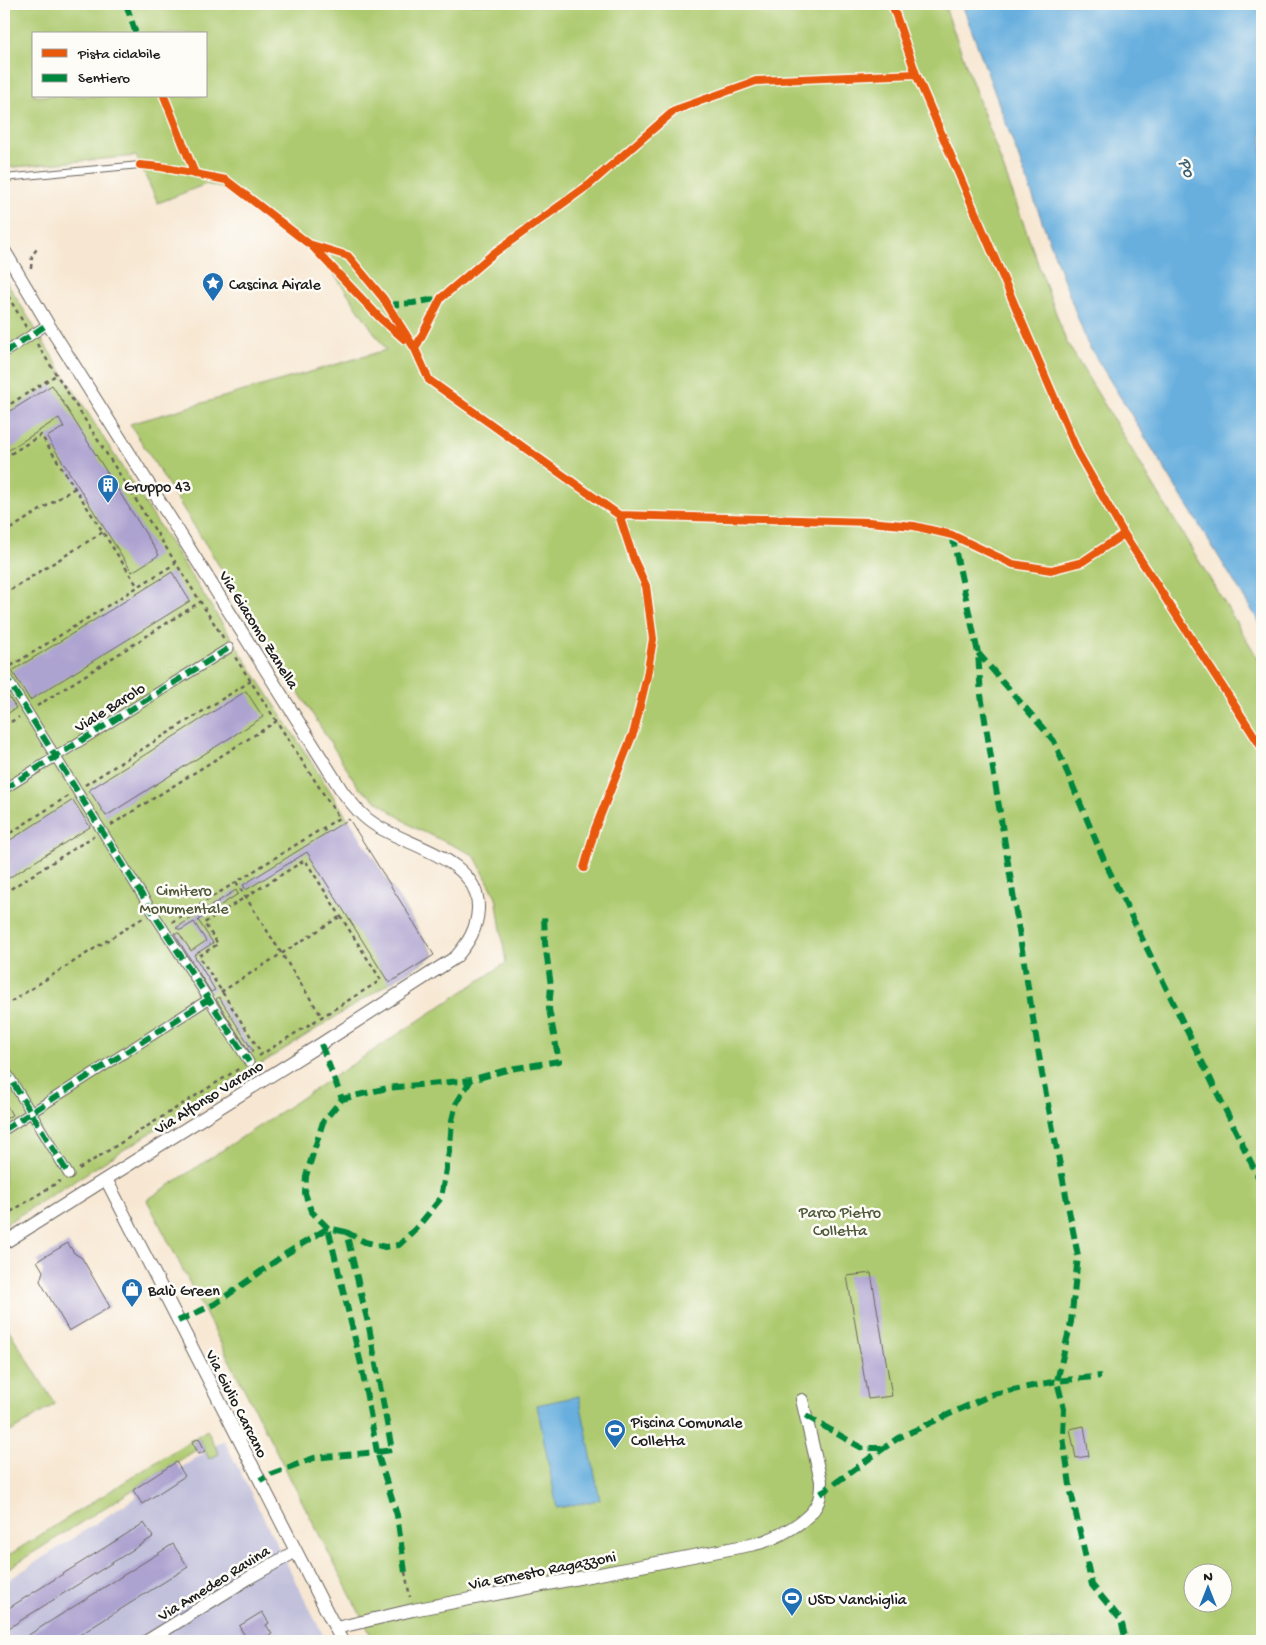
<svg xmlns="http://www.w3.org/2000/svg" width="1266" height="1645" viewBox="0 0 1266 1645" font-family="'Gochi Hand',sans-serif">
	<rect width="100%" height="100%" fill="#fdfcf7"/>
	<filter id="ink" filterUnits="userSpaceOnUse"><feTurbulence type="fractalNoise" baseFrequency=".02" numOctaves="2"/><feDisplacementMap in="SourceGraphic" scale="10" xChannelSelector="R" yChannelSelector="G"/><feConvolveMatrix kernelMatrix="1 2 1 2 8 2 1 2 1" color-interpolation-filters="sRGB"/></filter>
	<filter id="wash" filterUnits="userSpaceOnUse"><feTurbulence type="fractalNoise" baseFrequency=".0096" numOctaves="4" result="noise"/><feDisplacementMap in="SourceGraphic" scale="20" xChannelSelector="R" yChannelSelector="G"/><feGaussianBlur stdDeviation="1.12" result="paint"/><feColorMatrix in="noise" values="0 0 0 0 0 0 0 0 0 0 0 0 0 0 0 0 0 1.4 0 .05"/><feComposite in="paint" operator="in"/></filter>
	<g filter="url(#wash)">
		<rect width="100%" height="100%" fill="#f7e7d2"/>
		<path fill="#c2c1dc" d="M224,1440L326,1641H4V1583Z"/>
		<path fill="#aeca70" stroke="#657346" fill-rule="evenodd" d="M4,4H944L1066,341L1262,665V1641H374L147,1200L506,963L496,897L474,855L413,827L359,788L130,424L386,350L325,260L227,189L206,184L158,203L136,156L4,168ZM34,34H206V96H34ZM1194,1572H1224V1602H1194Z
			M4,278C143,506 292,728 434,955L4,1225Z
			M4,1322L55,1404L4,1436Z
			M207,1430L219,1454L209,1459L199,1438L196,1450L4,1571V1558Z"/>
		<path fill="#67afde" stroke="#42667d" d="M962,4H1262V627L1087,343Z
			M579,1396L600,1500L557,1508L537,1405Z"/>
		<g id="blocks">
			<path fill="#ada3d0" d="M52,385L159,555L132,572L47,437L64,427L59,418L4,453V415Z
				M172,572L190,601L30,700L12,671Z
				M4,689L16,708L4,716Z
				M246,691L263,717L106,816L89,790Z
				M73,800L90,827L4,881V844Z
				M349,819L434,955L389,983L307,852L246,890L243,885Z
				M236,890L238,894L198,920L213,943L194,955L215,990L211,992L174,933H179L191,951L206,941L194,922L181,930L176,928Z
				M219,997L253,1051L250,1053L216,999Z
				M4,1101L12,1115L4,1120Z
				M68,1243L74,1253L82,1258L110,1307L69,1331L40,1281L43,1271L37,1261Z
				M871,1273L892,1396L868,1399L847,1276Z
				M1084,1426L1089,1456L1076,1458L1070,1429Z
				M199,1438L205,1451L199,1454L192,1442Z
				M176,1462L185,1476L142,1504L133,1490Z
				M144,1523L153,1537L4,1631V1611Z
				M173,1544L188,1567L70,1641H19Z
				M262,1612L269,1623L266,1625L272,1634L266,1637L269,1641H237L245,1636L239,1626Z"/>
		</g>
	</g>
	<g filter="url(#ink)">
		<use href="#blocks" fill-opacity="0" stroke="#69635c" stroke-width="1"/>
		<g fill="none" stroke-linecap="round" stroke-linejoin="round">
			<g stroke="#69635c" stroke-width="8">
				<path id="service" d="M4,178L140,165"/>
			</g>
			<g stroke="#69635c" stroke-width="11">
				<path id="pedestrian" d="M4,353L48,324
					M4,674L152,911L249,1062
					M4,789L229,648
					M4,1068L69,1175
					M4,1130L209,999"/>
			</g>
			<g stroke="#69635c" stroke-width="14">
				<path id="minor" d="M4,250L48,324L342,791C353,805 362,817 377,826C411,847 480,860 478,909C477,929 469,942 456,957L321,1044L4,1243
					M106,1179L342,1641
					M336,1628L413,1610L755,1544C773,1540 809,1522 817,1504C821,1498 821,1488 821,1481L802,1400
					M147,1641L252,1576L296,1551"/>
			</g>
			<path stroke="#69635c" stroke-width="2.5" stroke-dasharray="4 4" stroke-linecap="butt" d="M31,268L32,256L38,247
				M4,289L26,327
				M4,303L10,299
				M37,344L224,639
				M4,408L56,375
				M4,458L41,435L138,587
				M4,533L75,488
				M4,594L103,532
				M11,666L176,563
				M37,706L200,602
				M4,726L19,717
				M85,785L251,681
				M111,825L277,721
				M323,828L326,833
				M4,837L68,796
				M236,882L322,1017
				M4,893L94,836
				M172,922L339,818L235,657
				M221,992L341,916
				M4,1006L144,917
				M259,1056L262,1054L381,980L305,860L204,923L218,944L199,956L262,1054
				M79,1169L240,1068
				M4,1216L60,1181
				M405,1572L410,1597"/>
			<use href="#service" stroke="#fff" stroke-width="6"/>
			<use href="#pedestrian" stroke="#fff" stroke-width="9"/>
			<use href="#minor" stroke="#fff" stroke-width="12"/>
			<path stroke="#00873e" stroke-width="6" stroke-dasharray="12 6" stroke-linecap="butt" d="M126,4L136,34
				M387,305L413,303L441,298
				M4,353L48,324
				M952,535L978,653L981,695L1042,1074L1078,1256L1071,1322L1057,1381L1064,1409L1063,1437L1071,1492L1092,1585L1121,1620L1126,1641
				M978,653L1054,741L1104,860L1262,1185
				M4,674L152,911L249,1062
				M4,789L229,648
				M321,1044L342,1099
				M4,1068L69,1175
				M4,1130L209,999
				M346,1232L328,1228L311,1211L305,1193L306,1176L323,1122L342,1099L387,1088L471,1080
				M178,1321L215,1304L284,1255L328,1228L361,1364L377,1452L314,1458L271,1474L260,1480
				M806,1416L862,1448H885
				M820,1494L898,1438L993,1394L1057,1381L1101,1376
				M405,1572L397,1515L377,1452L392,1450L369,1327L346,1232L365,1242L385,1247L399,1245L420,1224L441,1198L450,1146L452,1120L456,1104L471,1080L510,1069L559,1061L549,1009L551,986L545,943L544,914"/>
			<g stroke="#fdfcf7" stroke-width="11">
				<path id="cycleway" d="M892,4L916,74L1078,453L1124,534L1262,748
					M916,74L756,81L675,110L590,184L494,253L441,298L415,349L429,380L619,515L869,522L914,526L952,535L1013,564L1051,570L1082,562L1124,534
					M164,96L195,174
					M140,165L161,167L226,180L309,244L348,256L383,298L415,349
					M311,245L380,318L404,339
					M584,868L595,829L634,731L647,676L653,639L646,586L634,560L619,515"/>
			</g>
			<use href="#cycleway" stroke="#e8590c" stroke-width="8"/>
		</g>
	</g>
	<defs>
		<g id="sight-pin" transform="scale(1.125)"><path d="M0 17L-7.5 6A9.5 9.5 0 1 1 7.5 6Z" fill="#1f6fb2" stroke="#fdfcf7"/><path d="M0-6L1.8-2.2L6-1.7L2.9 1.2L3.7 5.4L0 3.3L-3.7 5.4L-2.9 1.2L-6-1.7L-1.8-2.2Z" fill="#fff"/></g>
		<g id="building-pin" transform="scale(1.125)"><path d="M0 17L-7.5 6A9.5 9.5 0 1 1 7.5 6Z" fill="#1f6fb2" stroke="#fdfcf7"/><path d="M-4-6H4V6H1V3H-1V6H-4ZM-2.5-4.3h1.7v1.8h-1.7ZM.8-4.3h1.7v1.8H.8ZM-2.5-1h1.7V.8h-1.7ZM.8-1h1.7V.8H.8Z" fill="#fff"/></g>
		<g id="shop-pin" transform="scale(1.125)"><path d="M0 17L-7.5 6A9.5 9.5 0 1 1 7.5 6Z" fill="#1f6fb2" stroke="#fdfcf7"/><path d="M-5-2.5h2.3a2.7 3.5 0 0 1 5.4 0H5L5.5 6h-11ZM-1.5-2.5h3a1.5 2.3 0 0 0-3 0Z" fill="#fff"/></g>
		<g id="stadium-pin" transform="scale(1.125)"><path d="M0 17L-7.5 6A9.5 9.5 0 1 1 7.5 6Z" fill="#1f6fb2" stroke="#fdfcf7"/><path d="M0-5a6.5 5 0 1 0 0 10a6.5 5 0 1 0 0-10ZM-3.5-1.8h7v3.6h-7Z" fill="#fff"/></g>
	</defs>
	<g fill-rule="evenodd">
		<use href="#sight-pin" x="213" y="283"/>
		<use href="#building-pin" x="108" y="485"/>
		<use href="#shop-pin" x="132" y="1289"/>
		<use href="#stadium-pin" x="615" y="1430"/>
		<use href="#stadium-pin" x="792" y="1598"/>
	</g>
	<g text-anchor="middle" stroke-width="5" stroke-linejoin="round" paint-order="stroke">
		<g font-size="16" fill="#1c1c1c" stroke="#fdfcf7" text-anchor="start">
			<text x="229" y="289">Cascina Airale</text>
			<text x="124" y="491">Gruppo 43</text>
			<text x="148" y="1295">Balù Green</text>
			<text x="631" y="1427">Piscina Comunale<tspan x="631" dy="18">Colletta</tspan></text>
			<text x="808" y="1604">USD Vanchiglia</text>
		</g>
		<g font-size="16" fill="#1c1c1c" stroke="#fdfcf7">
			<text transform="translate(260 629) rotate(58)" y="6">Via Giacomo Zanella</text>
			<text transform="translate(109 706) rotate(-32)" y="6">Viale Barolo</text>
			<text transform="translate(208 1096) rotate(-32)" y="6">Via Alfonso Varano</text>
			<text transform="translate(238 1403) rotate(63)" y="6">Via Giulio Carcano</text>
			<text transform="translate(542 1569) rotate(-11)" y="6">Via Ernesto Ragazzoni</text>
			<text transform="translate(213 1582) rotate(-32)" y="6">Via Amedeo Ravina</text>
		</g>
		<g font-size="16" fill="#4f5939" stroke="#fdfcf7">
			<text x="184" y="895">Cimitero<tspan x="184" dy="18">Monumentale</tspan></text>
			<text x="840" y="1217">Parco Pietro<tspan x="840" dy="18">Colletta</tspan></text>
		</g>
		<g font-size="18" font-style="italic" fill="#3e5e73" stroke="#fdfcf7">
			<text transform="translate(1188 167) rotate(68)" y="6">Po</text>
		</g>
	</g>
	<rect width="1266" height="1645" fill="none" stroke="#fdfcf7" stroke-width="20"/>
	<rect x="32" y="32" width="175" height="65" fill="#fdfcf7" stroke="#a3a29f"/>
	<rect x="42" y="49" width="25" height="8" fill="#e8590c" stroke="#a3a29f"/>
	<text x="78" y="58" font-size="15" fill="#1c1c1c">Pista ciclabile</text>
	<rect x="42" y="74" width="25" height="8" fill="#00873e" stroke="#a3a29f"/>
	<text x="78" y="82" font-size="15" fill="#1c1c1c">Sentiero</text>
	<g transform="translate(1208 1588)"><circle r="24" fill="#fdfcf7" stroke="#a3a29f"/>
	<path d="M0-4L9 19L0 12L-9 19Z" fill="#1f6fb2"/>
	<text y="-8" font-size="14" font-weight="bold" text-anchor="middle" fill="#1c1c1c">N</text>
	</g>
</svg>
